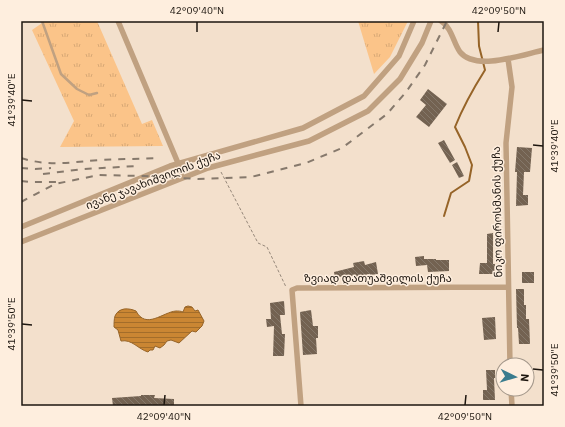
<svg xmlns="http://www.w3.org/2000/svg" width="565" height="427" viewBox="0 0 565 427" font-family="'IBM Plex Sans','Noto Sans Georgian',sans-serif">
	<defs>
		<pattern id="grass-tufts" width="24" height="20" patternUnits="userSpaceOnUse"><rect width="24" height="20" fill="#fbc489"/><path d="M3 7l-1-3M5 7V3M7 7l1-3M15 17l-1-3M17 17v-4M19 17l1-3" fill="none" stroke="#d7a875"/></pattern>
		<pattern id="water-rules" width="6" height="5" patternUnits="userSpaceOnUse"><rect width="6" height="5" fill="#ca8633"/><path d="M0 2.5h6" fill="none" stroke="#a36d2a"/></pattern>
		<pattern id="building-back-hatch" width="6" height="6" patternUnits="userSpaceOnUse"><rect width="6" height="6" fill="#736251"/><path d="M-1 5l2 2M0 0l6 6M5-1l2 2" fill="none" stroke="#85786a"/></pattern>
	</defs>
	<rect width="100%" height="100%" fill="#f3e0cc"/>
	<path fill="url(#grass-tufts)" d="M45,21H97L142,124L152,120L163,146L60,147L74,121L32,30Z
		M358,21H408L390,57L374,74Z"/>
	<path fill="url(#water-rules)" stroke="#966428" d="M188,306L192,307L195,311L198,310L204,321L202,326L196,332L192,331L179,343L171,340L167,341L164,345L160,348L155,346L153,350H150L148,352C138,349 132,339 121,341L118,330L114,327C114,324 114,319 115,316C119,307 129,308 136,311C146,330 163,312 176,311C178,311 181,311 183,312L185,307Z"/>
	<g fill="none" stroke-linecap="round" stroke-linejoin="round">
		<path stroke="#966428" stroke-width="2" d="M444,216L451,193L469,181L472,165L465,147L455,127C463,107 473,89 485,70L479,46L478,21"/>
	</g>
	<path fill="url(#building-back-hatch)" d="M428,89L447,104L429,127L416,117L426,105L420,100Z
		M444,140L455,160L450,163L438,143Z
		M517,147L532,148L530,172H524L523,195H528V205L516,206L517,172H515Z
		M457,162L464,176L459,178L452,165Z
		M493,233V264H495L494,274H479L480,263H487V234Z
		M424,256V259H436V260H449V271L428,272L427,265L416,266L415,257Z
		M364,261L365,265L376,262L378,274L370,275V274L355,277V275L344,278V276L335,278L334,272L354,267L353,263Z
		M522,272H534V283H522Z
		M516,289H524V305H526V319H529L530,344H519L518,328H517Z
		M284,301L285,315H280L282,334H285L284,356H273L274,326L267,327L266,319H271L270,303Z
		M311,310L313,326H318V338H316L317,354L303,355L300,312Z
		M495,317L496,339L484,340L482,318Z
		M486,370H495V378H494L495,400H483V390H487Z
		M141,395H155L154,398L174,399V406H113L112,398L141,396Z"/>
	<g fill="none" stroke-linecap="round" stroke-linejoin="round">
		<path stroke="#96887a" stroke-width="1" stroke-dasharray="3 2" stroke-linecap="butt" d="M221,172L258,243L267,247L286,287"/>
		<path stroke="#c0a181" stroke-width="2.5" d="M42,21L61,74L77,89L89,95L97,93"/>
		<path stroke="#c0a181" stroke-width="5.5" d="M118,21L178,163L182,178
			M441,21C452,28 453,42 460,52C476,72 524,54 544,50
			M508,59L512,87L506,143L510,365
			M21,227L170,166L303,128L364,96L399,56L414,21
			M21,242L208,168L309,141L368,111L400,79L422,43L431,21
			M511,389L512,406
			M301,406L292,290L297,288L508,287"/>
		<path stroke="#86796c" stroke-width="2" stroke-dasharray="7 7" stroke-linecap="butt" d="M21,158C50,167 71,162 101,160C120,159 140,159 160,158
			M21,168L35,169L51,168
			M43,174L84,169L137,166
			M21,181L30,182H57
			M21,202L55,184L99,175L144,176L198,179L251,177L306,163L342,148L387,114L406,92L425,65L447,21"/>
	</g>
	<path fill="none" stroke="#1d160f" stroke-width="1.5" d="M197,32V22M498,32L499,22M22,100L32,101M533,145L543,146M22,324L32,325M533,369L543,370M164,405L165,395M465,405L466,395"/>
	<g text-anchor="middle" stroke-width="3" stroke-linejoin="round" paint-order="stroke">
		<g font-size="11" fill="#1d160f" stroke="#feeede">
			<text transform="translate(153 180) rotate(-21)" y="4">ივანე ჯავახიშვილის ქუჩა</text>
			<text transform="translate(497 212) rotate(-91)" y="4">ნიკო ფიროსმანის ქუჩა</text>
			<text x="378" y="282">ზვიად დათუაშვილის ქუჩა</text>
		</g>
	</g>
	<rect width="565" height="427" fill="none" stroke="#feeede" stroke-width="44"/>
	<g transform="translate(515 377) rotate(95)"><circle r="19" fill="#feeede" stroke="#a4988b"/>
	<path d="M0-3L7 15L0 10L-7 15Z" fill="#3a7c8e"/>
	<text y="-6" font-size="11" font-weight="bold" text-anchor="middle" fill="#1d160f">N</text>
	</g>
	<rect x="22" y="22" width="521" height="383" fill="none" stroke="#1d160f" stroke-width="1.5"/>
	<g font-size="10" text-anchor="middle" fill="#1d160f">
		<text x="197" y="14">42°09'40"N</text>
		<text x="499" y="14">42°09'50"N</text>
		<text transform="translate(11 100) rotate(-90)" y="4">41°39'40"E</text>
		<text transform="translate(554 146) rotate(-90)" y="4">41°39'40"E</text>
		<text transform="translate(11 324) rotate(-90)" y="4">41°39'50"E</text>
		<text transform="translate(554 370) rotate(-90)" y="4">41°39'50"E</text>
		<text x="164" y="420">42°09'40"N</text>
		<text x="465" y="420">42°09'50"N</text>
	</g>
</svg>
